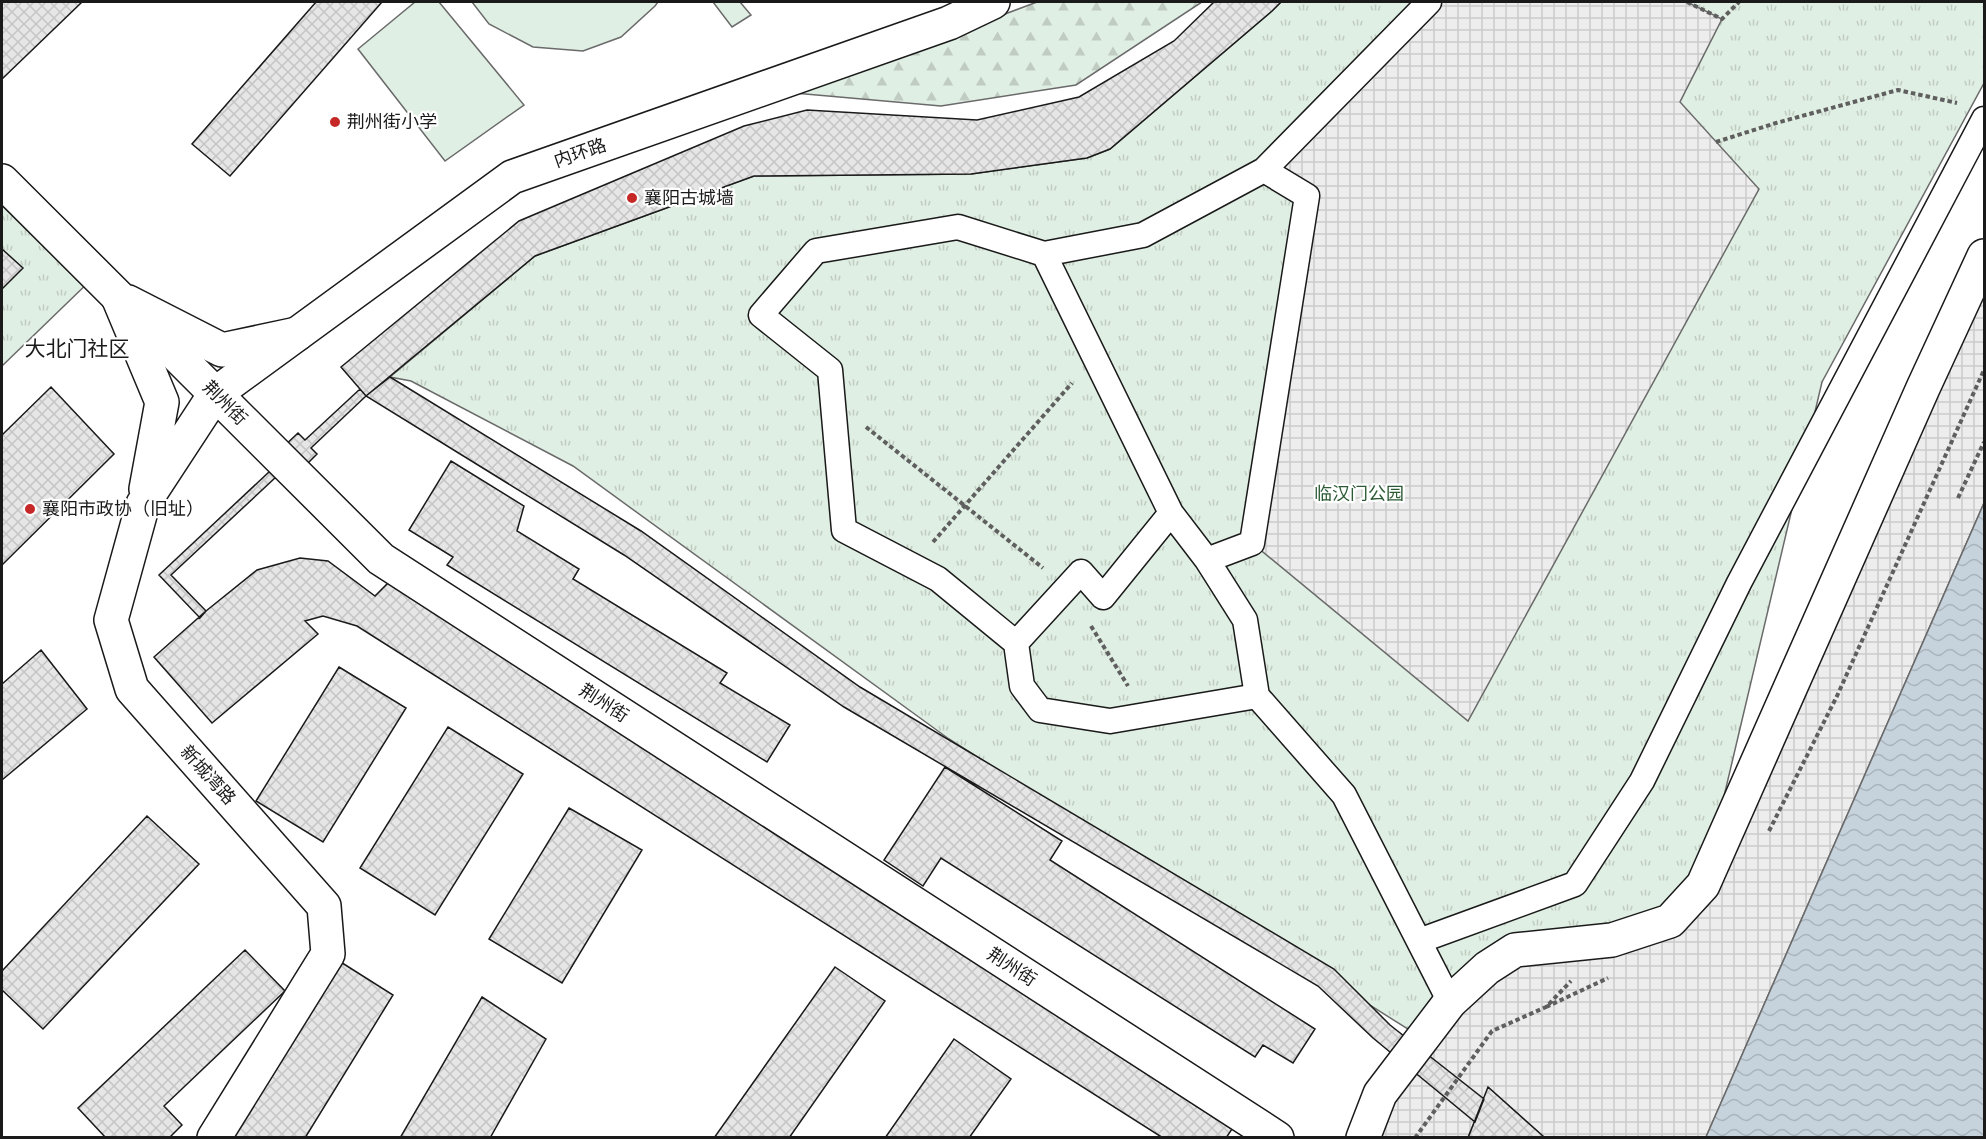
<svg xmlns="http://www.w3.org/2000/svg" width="1986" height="1139" viewBox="0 0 1986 1139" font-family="Arial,'Noto Sans SC',sans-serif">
	<defs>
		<pattern id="forest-firs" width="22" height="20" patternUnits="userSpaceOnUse" patternTransform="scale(1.5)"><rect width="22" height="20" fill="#e0efe3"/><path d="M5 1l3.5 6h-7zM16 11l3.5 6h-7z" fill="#c0ccc2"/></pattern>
		<pattern id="park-tufts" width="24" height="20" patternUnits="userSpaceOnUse" patternTransform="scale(1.5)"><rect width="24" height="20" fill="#e0efe3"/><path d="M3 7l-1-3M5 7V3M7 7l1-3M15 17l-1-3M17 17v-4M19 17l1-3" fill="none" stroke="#c0ccc2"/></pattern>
		<pattern id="plaza-grid" width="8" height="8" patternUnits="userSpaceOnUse" patternTransform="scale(1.5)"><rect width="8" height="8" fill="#ededed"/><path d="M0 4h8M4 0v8" fill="none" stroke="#cbcbcb"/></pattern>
		<pattern id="water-waves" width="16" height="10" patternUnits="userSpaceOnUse" patternTransform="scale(1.5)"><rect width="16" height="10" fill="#c6d2dc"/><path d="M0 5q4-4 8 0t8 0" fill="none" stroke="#aab4bc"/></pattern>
		<pattern id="building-cross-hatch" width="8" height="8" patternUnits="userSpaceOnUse" patternTransform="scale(1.5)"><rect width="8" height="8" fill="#e6e6e6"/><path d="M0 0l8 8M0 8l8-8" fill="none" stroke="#c5c5c5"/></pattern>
	</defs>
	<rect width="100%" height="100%" fill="#fff"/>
	<path fill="#e0efe3" stroke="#6a6a6a" stroke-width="1.5" d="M415,2H439L524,105L445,161L358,49Z
		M472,2H658L655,6L621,37L583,51L533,47L489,24Z
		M713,2H740L751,15L732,27Z"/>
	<path fill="url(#forest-firs)" stroke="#6a6a6a" stroke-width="1.5" d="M1037,2H1202L1076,85L941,106L794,93Z"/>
	<path fill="url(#park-tufts)" stroke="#6a6a6a" stroke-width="1.5" d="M1281,2H1984V83L1822,382L1703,885L1422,1038L949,739L573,466L411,381L390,377L535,256L754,176L971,174L1087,158L1110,149L1272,11Z
		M2,181L96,275L2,366Z"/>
	<path fill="url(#plaza-grid)" stroke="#6a6a6a" stroke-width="1.5" d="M1429,2H1687L1722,19L1680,102L1759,189L1468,721L1252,543L1307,196L1264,170Z
		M1984,266V503L1706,1137H1544L1489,1088L1468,1137L1363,1138L1487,968L1670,921Z"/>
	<path fill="url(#water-waves)" stroke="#6a6a6a" stroke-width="1.5" d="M1984,503V1137H1706Z"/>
	<path fill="url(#building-cross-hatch)" stroke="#1a1a1a" stroke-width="1.5" d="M2,2H82L2,79Z
		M316,2H382L230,176L192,144Z
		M1214,2H1281L1272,11L1110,149L1087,158L971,174L754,176L535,256L366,396L341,367L519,221L744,126L807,110L977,120L1079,97L1174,41Z
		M2,249L23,268L2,289Z
		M390,377L641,531L860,687L1334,969L1390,1025L1484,1099L1475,1122L1373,1038L1318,986L844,707L624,555L366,396Z
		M51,387L114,454L2,565V435Z
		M360,389L366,396L311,448L317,454L285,486L276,477L171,575L206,611L200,618L159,575L270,471L264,465L298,433L305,440Z
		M451,461L524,506L517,531L579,569L573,579L727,673L720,683L790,725L767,762L447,565L453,557L409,530Z
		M300,558L328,561L375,596L389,582L1232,1129L1226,1138H1163L357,626L323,616L305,621L318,634L212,723L154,657L206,611L257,570Z
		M41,650L87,709L2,780V684Z
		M339,667L406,708L323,842L256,801Z
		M448,727L523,774L435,915L360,868Z
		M945,767L1062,841L1050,860L1315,1029L1293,1063L1263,1045L1255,1057L941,858L923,886L884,860Z
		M569,808L642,850L562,983L489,939Z
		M147,816L199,864L43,1029L2,990V971Z
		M245,950L285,991L164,1106L182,1125L169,1138H106L78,1108Z
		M328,954L393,995L305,1138H214Z
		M835,967L885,1001L789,1138H714Z
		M482,997L546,1039L490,1138H400Z
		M954,1039L1011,1079L969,1138H885Z
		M1488,1087L1544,1137V1138H1468Z"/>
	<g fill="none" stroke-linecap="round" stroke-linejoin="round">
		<g stroke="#1a1a1a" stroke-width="27">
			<path id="pedestrian" d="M1044,254L1143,235L1264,170L1429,2
				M1171,513L1103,597L1081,572L1016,643L938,579L844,530L830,370L761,315L816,251L958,227L1044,254L1171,513L1207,560L1252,543L1307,196L1264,170
				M1207,560L1245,620L1257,696L1344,795L1450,1002
				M1016,643L1022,686L1040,710L1110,721L1257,696
				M1419,941L1575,884L1642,781L1739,583L1984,119"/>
		</g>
		<g stroke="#1a1a1a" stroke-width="36">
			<path id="minor" d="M118,297L162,402L146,489
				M128,302L222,350L297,334
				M214,1138L328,954L324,906L132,689L111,620L143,504L215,394"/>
		</g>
		<g stroke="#1a1a1a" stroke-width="36">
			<path id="tertiary" d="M2,181L381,559L1277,1138
				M215,394L512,177L949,23L993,2
				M1363,1138L1380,1094L1450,1002L1487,968L1515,950L1612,940L1670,921L1703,885L1923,388L1984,256"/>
		</g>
		<path stroke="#5f5f5f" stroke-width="4" stroke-dasharray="4.5 3" stroke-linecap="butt" d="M1687,2L1722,19L1739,2
			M1716,142L1776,123L1898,90L1957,103
			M866,427L1043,568
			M1958,498L1984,442
			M933,542L1072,383
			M1091,626L1128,686
			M1769,831L1837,696L1984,370
			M1546,1007L1608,978
			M1415,1138L1492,1031L1546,1007L1571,981"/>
		<use href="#pedestrian" stroke="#fff" stroke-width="24"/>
		<use href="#minor" stroke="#fff" stroke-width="33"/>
		<use href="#tertiary" stroke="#fff" stroke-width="33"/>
	</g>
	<g fill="#c62828" stroke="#fff" stroke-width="2">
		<circle cx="335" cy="122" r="6"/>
		<circle cx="632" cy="198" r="6"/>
		<circle cx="30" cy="509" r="6"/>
	</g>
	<g text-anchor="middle" stroke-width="4.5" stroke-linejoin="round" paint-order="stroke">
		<g font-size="18" fill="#1a1a1a" stroke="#fff" text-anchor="start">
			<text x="347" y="128">荆州街小学</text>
			<text x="644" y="204">襄阳古城墙</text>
			<text x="42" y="515">襄阳市政协（旧址）</text>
		</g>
		<g font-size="18" fill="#1a1a1a" stroke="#fff">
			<text transform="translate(580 153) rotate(-19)" y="6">内环路</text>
			<text transform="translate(225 403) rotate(45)" y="6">荆州街</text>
			<text transform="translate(604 703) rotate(33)" y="6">荆州街</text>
			<text transform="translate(208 775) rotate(48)" y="6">新城湾路</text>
			<text transform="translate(1012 967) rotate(33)" y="6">荆州街</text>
		</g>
		<g font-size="18" fill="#2b5a34" stroke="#fff">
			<text x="1359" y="500">临汉门公园</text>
		</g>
		<g font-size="21" fill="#1a1a1a" stroke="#fff">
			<text x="77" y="356">大北门社区</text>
		</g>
	</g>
	<rect width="1986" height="1139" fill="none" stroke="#1a1a1a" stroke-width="6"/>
</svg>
